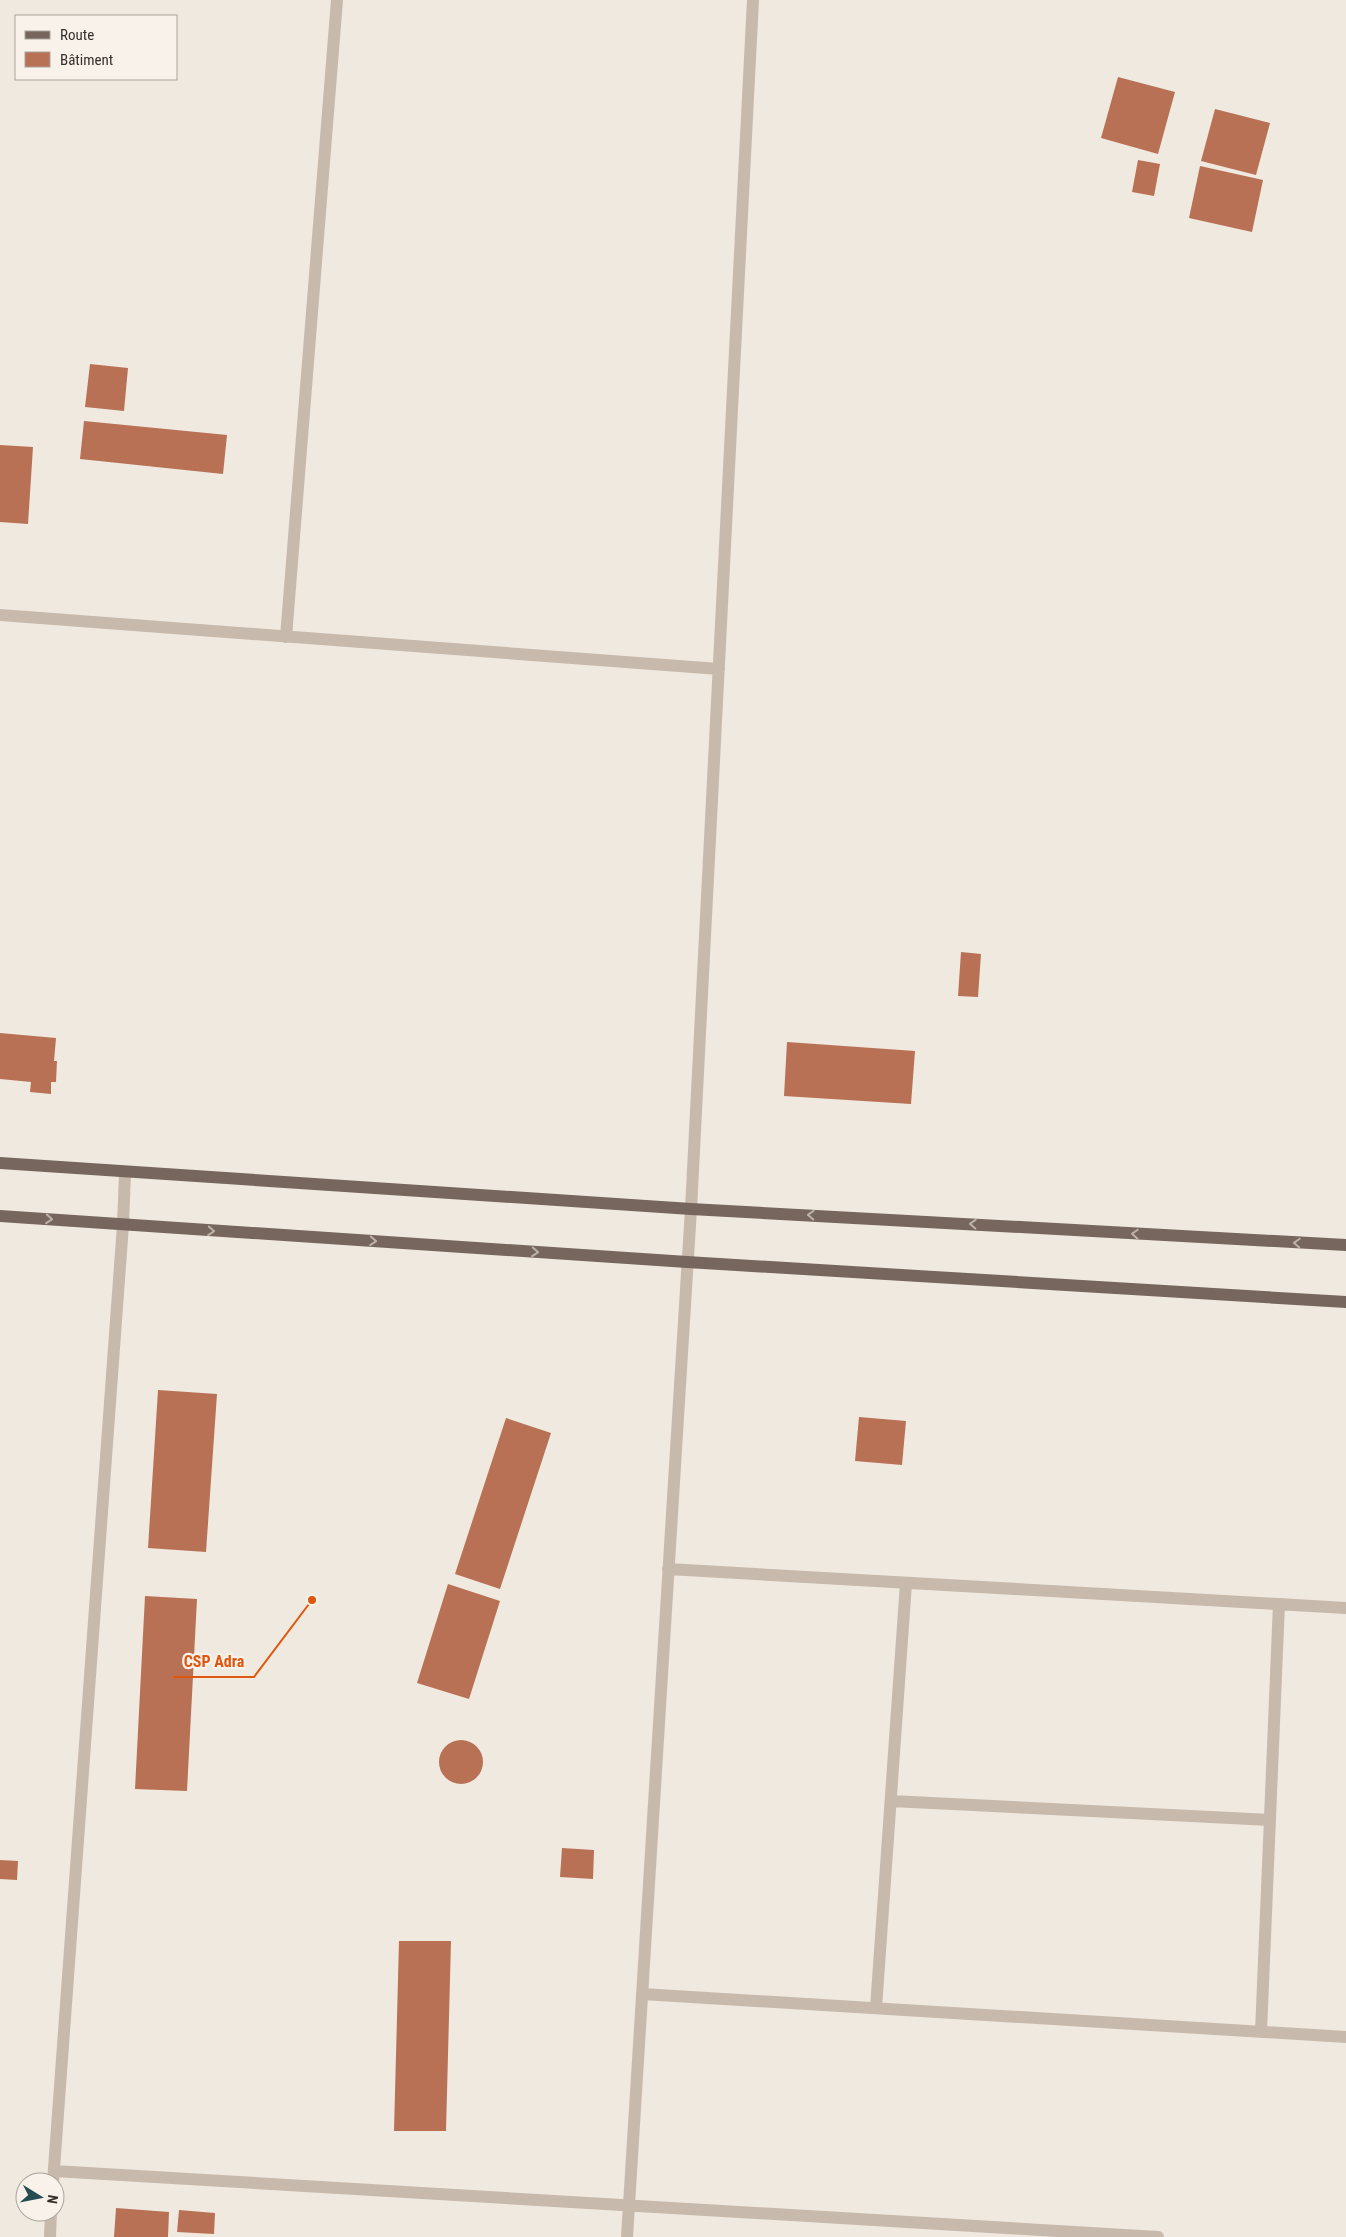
<svg xmlns="http://www.w3.org/2000/svg" width="1346" height="2237" viewBox="0 0 1346 2237" font-family="'Roboto Condensed',sans-serif">
	<rect width="100%" height="100%" fill="#f0e9df"/>
	<path fill="#b87155" d="M1118,77L1175,92L1158,154L1101,138Z
		M1215,109L1270,123L1256,175L1201,161Z
		M1138,160L1160,164L1154,196L1132,192Z
		M1200,166L1263,180L1252,232L1189,218Z
		M90,364L128,368L124,411L85,407Z
		M84,421L227,435L223,474L80,459Z
		M0,445L33,447L28,524L0,522Z
		M961,952L981,954L978,997L958,996Z
		M0,1033L56,1038L54,1061H57L56,1082H51V1094L30,1092L31,1082L0,1079Z
		M787,1042L915,1051L911,1104L784,1096Z
		M158,1390L217,1394L206,1552L148,1548Z
		M859,1417L906,1421L902,1465L855,1461Z
		M506,1418L551,1433L500,1589L455,1574Z
		M448,1584L500,1601L469,1699L417,1683Z
		M145,1596L197,1599L187,1791L135,1789Z
		M439 1762a22 22 0 1 1 44 0a22 22 0 1 1-44 0Z
		M562,1848L594,1850L593,1879L560,1877Z
		M0,1860L18,1861L17,1880L0,1879Z
		M399,1941H451L446,2131H394Z
		M116,2208L169,2212L168,2237H114Z
		M179,2210L215,2213L214,2234L177,2232Z"/>
	<g fill="none" stroke-linecap="round" stroke-linejoin="round">
		<path stroke="#c7b9ac" stroke-width="12" d="M0,615L719,669
			M286,637L337,0
			M668,1569L1346,1608
			M891,1801L1270,1820
			M642,1994L1346,2037
			M876,2008L906,1583
			M1261,2032L1279,1604
			M54,2171L1158,2237
			M53,2182L123,1225L125,1173
			M50,2237L51,2212
			M627,2237L691,1209L753,0"/>
		<path stroke="#76665d" stroke-width="12" d="M0,1163L691,1209L1346,1245
			M0,1216L687,1262L1346,1302"/>
	</g>
	<defs><path id="oneway-chevron" d="M-2-3.5L2.5 0L-2 3.5" fill="none" stroke-width="1.6" stroke-linecap="round" stroke-linejoin="round" transform="scale(1.25)"/></defs>
	<g stroke="#beb3ab">
		<use href="#oneway-chevron" transform="translate(811 1215) rotate(-177)"/>
		<use href="#oneway-chevron" transform="translate(49 1219) rotate(4)"/>
		<use href="#oneway-chevron" transform="translate(973 1224) rotate(-177)"/>
		<use href="#oneway-chevron" transform="translate(211 1231) rotate(4)"/>
		<use href="#oneway-chevron" transform="translate(1135 1234) rotate(-177)"/>
		<use href="#oneway-chevron" transform="translate(373 1241) rotate(4)"/>
		<use href="#oneway-chevron" transform="translate(1297 1243) rotate(-177)"/>
		<use href="#oneway-chevron" transform="translate(535 1252) rotate(4)"/>
	</g>
	<path fill="none" stroke="#df570e" stroke-width="2" d="M312 1600L254 1677H173"/>
	<circle fill="#df570e" stroke="#f8f2eb" stroke-width="2" cx="312" cy="1600" r="5"/>
	<g font-size="16" text-anchor="middle" font-weight="bold" fill="#df570e" stroke="#f8f2eb" stroke-width="4.5" stroke-linejoin="round" paint-order="stroke">
		<text x="214" y="1667">CSP Adra</text>
	</g>
	<rect x="15" y="15" width="162" height="65" fill="#f8f2eb" stroke="#aaa49e"/>
	<rect x="25" y="31" width="25" height="8" fill="#76665d" stroke="#aaa49e"/>
	<text x="60" y="40" font-size="15" fill="#362e2a">Route</text>
	<rect x="25" y="52" width="25" height="15" fill="#b87155" stroke="#aaa49e"/>
	<text x="60" y="65" font-size="15" fill="#362e2a">Bâtiment</text>
	<g transform="translate(40 2197) rotate(100)"><circle r="24" fill="#f8f2eb" stroke="#aaa49e"/>
	<path d="M0-4L9 19L0 12L-9 19Z" fill="#244d52"/>
	<text y="-8" font-size="14" font-weight="bold" text-anchor="middle" fill="#362e2a">N</text>
	</g>
</svg>
